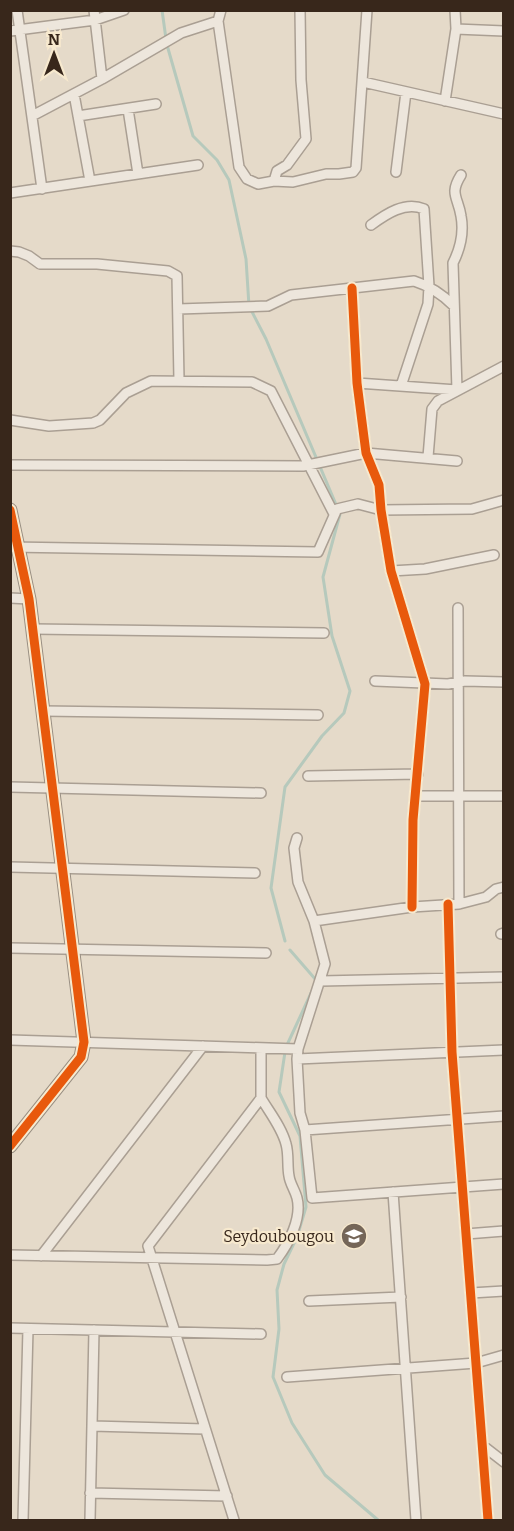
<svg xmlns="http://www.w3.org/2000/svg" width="514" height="1531" viewBox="0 0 514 1531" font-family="Bitter,serif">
	<rect width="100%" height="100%" fill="#e5dac9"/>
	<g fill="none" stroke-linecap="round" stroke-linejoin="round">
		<path stroke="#b6c9bc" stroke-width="3" d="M162,10L166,39
			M167,45L193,136L217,160L229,180L246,259L249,306L266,339L340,514L323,577L332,636L350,691L344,713L322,736L285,787L271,888L285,941
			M290,950L316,980
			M287,1045L312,991
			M285,1052L279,1092L300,1136L306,1207L297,1237L284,1264L277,1290L279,1329L273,1377L292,1423L325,1475L378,1520"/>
		<g stroke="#aa9f93" stroke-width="12">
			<path id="street" d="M17,10L42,189
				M94,10L102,79
				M218,21L239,167L247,179L258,184L274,181L293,182L326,174H339L353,172L356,168L367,10
				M456,29L504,31
				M10,31L95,20L124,10
				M363,82L504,114
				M74,94L90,181
				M445,101L456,29L455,10
				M128,109L138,174
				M32,116L102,79L181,33L218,21L221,10
				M78,116L156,104
				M396,172L406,92
				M274,181L277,171L287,165L306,139L301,80L300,10
				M10,193L198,165
				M371,225C386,214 405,201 424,209L429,286L428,304L401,386
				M10,251L19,252L29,256L40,264H97L168,271L177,276L179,380
				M352,288L357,383L366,453L379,485L381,510L391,571L425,684L413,820L412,907
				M178,309L268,306L291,295L414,281C430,286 442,294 454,306
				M357,383L457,390L453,263C460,249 464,232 461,216C458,197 449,194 461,175
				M10,420L49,426L93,423L100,420L126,393L151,381L252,382L271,391L334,514
				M428,457L432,409L438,401L504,366
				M10,465L303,466L366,453L457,461
				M10,547L318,552L337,509L358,504L381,510L472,509L504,500
				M391,571L425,569L494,555
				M10,598L29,599
				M458,608L459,904
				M33,629L324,633
				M375,681L448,684L465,681L504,682
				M43,711L318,715
				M308,776L418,774
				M10,787L261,793
				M416,796H504
				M297,838L294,848L298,882L314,921L325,964L298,1049L297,1059L300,1113L305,1130L312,1198L504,1184
				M10,867L255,873
				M448,904L452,1052L488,1520
				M314,921L412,907L459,904L486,897L496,889L504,887
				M501,934L504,933
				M10,948L266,953
				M321,981L504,977
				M10,1040L298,1049
				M297,1059L504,1050
				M305,1130L504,1116
				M393,1192L416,1520
				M466,1234L504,1231
				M10,1255L267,1260L277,1259C289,1243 302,1218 297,1198C295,1190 290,1184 289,1176C287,1166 289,1154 286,1144C282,1128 270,1113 261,1098
				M41,1256L203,1046
				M471,1293L504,1291
				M309,1301L401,1297
				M10,1328L261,1334
				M287,1377L476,1363L504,1355
				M92,1426L205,1429
				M482,1445L504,1462
				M90,1493L227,1496
				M23,1520L28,1329
				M90,1520L94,1330
				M234,1520L148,1246L261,1098V1048"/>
		</g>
		<g stroke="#998f83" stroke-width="15">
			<path id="secondary" d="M10,510L29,599L84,1042L81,1057L10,1146"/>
		</g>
		<use href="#street" stroke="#ede6dc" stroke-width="9"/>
		<use href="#secondary" stroke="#ede6dc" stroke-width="12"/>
		<g stroke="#f7e9ce" stroke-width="13">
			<path id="cycleway" d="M352,288L357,383L366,453L379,485L381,510L391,571L425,684L413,820L412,907
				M10,510L29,599L84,1042L81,1057L10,1146
				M448,904L452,1052L488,1520"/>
		</g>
		<use href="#cycleway" stroke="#e8590c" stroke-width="9"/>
	</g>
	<defs>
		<g id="school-disc" transform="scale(1.35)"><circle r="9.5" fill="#756658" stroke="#f7e9ce"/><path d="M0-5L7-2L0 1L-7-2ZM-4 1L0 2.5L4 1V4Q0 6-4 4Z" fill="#fff"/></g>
	</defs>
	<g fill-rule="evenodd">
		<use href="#school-disc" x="354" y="1236"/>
	</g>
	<g text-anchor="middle" stroke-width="4.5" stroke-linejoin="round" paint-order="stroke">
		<g font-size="16" fill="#38271b" stroke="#f7e9ce" text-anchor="end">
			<text x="334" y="1242">Seydoubougou</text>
		</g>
	</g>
	<rect width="514" height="1531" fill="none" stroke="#38271b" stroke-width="24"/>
	<g transform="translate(54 54)" stroke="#f7e9ce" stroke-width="4.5" paint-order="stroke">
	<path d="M0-4.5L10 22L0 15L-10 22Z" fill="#38271b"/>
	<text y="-9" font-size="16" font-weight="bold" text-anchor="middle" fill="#38271b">N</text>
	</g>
</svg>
